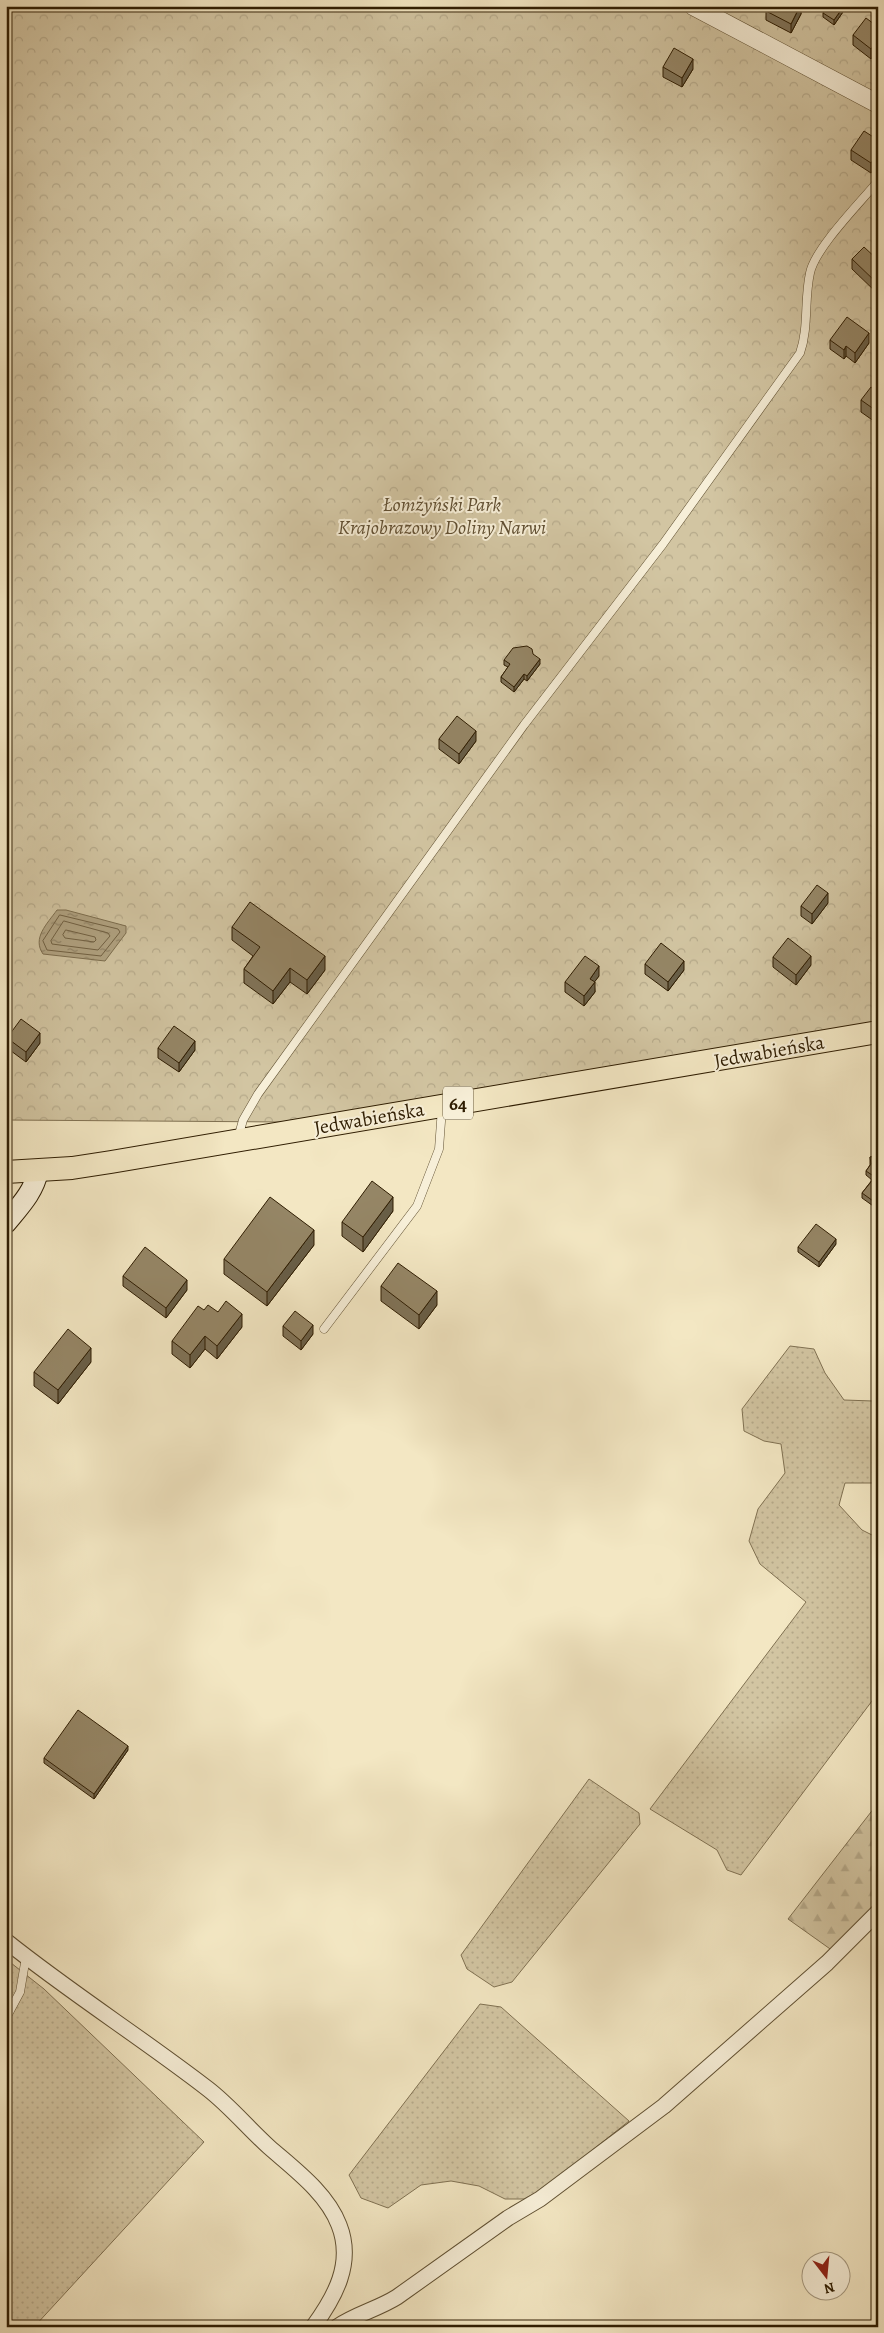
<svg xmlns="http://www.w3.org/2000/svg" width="884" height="2333" viewBox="0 0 884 2333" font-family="Alegreya,serif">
	<defs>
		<pattern id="grass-dots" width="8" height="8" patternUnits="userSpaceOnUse" patternTransform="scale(1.25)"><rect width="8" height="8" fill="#d2c5a2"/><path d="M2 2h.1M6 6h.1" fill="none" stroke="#b5a98a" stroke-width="1.8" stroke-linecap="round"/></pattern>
		<pattern id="forest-firs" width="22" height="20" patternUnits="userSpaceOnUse" patternTransform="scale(1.25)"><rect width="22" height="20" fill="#d2c5a2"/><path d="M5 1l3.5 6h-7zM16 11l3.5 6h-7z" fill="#b5a98a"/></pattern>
		<pattern id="park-crowns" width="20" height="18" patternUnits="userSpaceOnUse" patternTransform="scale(1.25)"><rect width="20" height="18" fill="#d2c5a2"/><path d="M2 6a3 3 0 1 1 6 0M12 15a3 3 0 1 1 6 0" fill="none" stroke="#b5a98a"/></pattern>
		<pattern id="water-ripples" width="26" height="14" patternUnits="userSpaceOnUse" patternTransform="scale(1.25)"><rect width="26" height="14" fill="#b0a281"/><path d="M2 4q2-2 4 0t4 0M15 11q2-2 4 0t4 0" fill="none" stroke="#908367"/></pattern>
	</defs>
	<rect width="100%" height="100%" fill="#f3e7c3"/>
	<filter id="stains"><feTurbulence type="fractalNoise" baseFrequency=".004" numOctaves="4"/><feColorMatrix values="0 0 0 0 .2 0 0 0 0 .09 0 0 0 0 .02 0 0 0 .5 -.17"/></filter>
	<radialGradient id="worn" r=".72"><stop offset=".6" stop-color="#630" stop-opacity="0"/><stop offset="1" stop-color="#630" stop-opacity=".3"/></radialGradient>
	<path fill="url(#grass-dots)" stroke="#807152" d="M790,1346L814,1349L825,1373L844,1400L873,1401L878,1404V1483H845L839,1505L862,1530L878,1538V1693L741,1875L727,1870L717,1850L650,1809L806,1602L760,1564L749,1541L758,1509L785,1473L781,1444L764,1441L744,1431L742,1409Z
		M589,1779L639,1813L640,1824L512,1982L494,1987L467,1969L461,1955Z
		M6,1959L44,1989L204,2142L34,2327H6Z
		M480,2004L501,2007L629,2121L542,2190L524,2199H505L479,2186L451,2181L421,2185L388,2208L361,2198L349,2175Z"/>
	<path fill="url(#forest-firs)" stroke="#807152" d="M878,1803V1903L833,1951L788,1919Z"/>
	<path fill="url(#park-crowns)" stroke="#807152" d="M6,6H878V1026L283,1122L6,1120Z"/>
	<path fill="url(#water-ripples)" stroke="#7c6d4e" d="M57,910H66L126,926V933L105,961L43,954C32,938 47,924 57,910Z"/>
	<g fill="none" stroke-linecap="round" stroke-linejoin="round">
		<path stroke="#706042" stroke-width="1" d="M60,915L118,929L120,932L101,956L47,950L43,941Z
			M64,921L108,933L110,936L98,950L52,944L51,941Z
			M66,930L95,937L96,940L94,942L65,938L63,935Z"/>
		<g stroke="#605032" stroke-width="9">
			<path id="service" d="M238,1138L243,1120L258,1094L524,725L663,544L800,353C809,327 804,300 810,273C815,248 860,203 878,181
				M324,1329L417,1206L439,1149L442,1108
				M6,2018L20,1992L26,1957"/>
		</g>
		<g stroke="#605032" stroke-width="17">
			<path id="minor" d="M6,1941C71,1993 142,2038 208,2089C230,2106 248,2128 269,2147C294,2169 327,2193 339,2225C354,2263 335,2297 313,2327
				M337,2327C356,2314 378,2309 397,2297L508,2218L540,2199L664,2106L827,1963L878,1912"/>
		</g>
		<g stroke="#605032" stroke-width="19">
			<path id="tertiary" d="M693,6L878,104"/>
		</g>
		<g stroke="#2f1d02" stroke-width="22">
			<path id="secondary" d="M6,1223C19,1207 34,1192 38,1171"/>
		</g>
		<g stroke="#2f1d02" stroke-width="24">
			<path id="primary" d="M6,1172L72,1168L111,1162L878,1032"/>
		</g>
		<use href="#service" stroke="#f7efd8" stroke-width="8"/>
		<use href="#minor" stroke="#f7efd8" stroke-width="15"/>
		<use href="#tertiary" stroke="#f7efd8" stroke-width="18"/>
		<use href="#secondary" stroke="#f7efd8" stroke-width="20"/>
		<use href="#primary" stroke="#f3e7c3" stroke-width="22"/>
	</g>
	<path fill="#807358" stroke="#2f1d02" d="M801,6V14L791,33L766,20V11Z
		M827,6H847L834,25L823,17V13Z
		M878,27V49L871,59L853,45V35Z
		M663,67L693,69L682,87L663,77Z
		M878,140V162L871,173L851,160V150Z
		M878,216V232L874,229V220Z
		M852,259L878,260V294L852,269Z
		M830,340L869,343L855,363L846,356L844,359L830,349Z
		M878,392V424L861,412V400Z
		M533,654L540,664L527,681L524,679L514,692L501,682V677L508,667L504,665V660Z
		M439,739L476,741L459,764L439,749Z
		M828,903L812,924L801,916V906Z
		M232,927L325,970L307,994L290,982L273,1004L244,983V969L253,956L232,940Z
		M773,957L811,965L796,985L773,967Z
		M645,964L684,970L668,991L645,974Z
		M599,976L594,982L595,992L584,1006L565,992V982Z
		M7,1038L40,1043L26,1062L7,1048Z
		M158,1048L195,1050L179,1072L158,1058Z
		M877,1156L876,1208L862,1198V1193L872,1180L866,1175V1171L870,1165V1157Z
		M393,1211L363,1252L342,1236V1222Z
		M836,1244L819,1267L798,1252V1247Z
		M314,1245L267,1306L224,1274V1259Z
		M123,1276L187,1290L166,1318L123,1286Z
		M381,1286L437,1305L419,1329L381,1301Z
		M204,1310L218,1312L242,1327L217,1359L205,1349L190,1368L172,1354V1341Z
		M283,1326L313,1334L301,1350L283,1336Z
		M91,1362L58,1404L34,1386V1372Z
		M128,1750L94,1799L44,1763V1758Z"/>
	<path fill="#685e47" stroke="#2f1d02" d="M800,6H801V14L791,33V24Z
		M844,6H847L834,25V20Z
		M878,40V49L871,59V49Z
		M693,59V69L682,87V78Z
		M878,153V162L871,173V163Z
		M869,333V343L855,363V353Z
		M846,346V356L844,359V350Z
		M540,659V664L527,681V676Z
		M524,674V679L514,692V687Z
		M476,731V741L459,764V754Z
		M828,893V903L812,924V914Z
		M325,956V970L307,994V980Z
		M811,956V965L796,985V975Z
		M684,961V970L668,991V982Z
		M599,966V976L590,988V979Z
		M290,968V982L273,1004V991Z
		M595,982V992L584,1006V996Z
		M40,1033V1043L26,1062V1052Z
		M195,1041V1050L179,1072V1063Z
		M393,1197V1211L363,1252V1237Z
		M314,1230V1245L267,1306V1292Z
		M836,1239V1244L819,1267V1262Z
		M187,1280V1290L166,1318V1308Z
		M437,1291V1305L419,1329V1315Z
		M242,1314V1327L217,1359V1346Z
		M313,1325V1334L301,1350V1341Z
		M205,1336V1349L190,1368V1355Z
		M91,1348V1362L58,1404V1390Z
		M128,1746V1750L94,1799V1794Z"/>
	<path fill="#958666" stroke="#2f1d02" d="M768,6H800L791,24L766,11Z
		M827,6H844L834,20L823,13Z
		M866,18L878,27V40L871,49L853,35Z
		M674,48L693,59L682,78L663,67Z
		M864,131L878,140V153L871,163L851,150Z
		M878,216V223L874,220Z
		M864,247L878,260V284L852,259Z
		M847,317L869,333L855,353L846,346L844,350L830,340Z
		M871,387L878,392V412L861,400Z
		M527,646L532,649L533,654L540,659L527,676L524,674L514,687L501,677L510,664L504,660L513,648Z
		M457,716L476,731L459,754L439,739Z
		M817,885L828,893L812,914L801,906Z
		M250,902L325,956L307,980L290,968L273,991L244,969L260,947L232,927Z
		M788,938L811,956L796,975L773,957Z
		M661,943L684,961L668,982L645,964Z
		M585,956L599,966L590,979L595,982L584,996L565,982Z
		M21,1019L40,1033L26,1052L7,1038Z
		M174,1026L195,1041L179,1063L158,1048Z
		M878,1155V1201L876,1203L862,1193L875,1177L866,1171L871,1164L870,1157L877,1156Z
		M372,1181L393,1197L363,1237L342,1222Z
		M270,1197L314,1230L267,1292L224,1259Z
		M816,1224L836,1239L819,1262L798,1247Z
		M145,1247L187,1280L166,1308L123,1276Z
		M398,1263L437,1291L419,1315L381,1286Z
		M226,1301L242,1314L217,1346L205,1336L190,1355L172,1341L198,1306L204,1310L208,1305L218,1312Z
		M295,1311L313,1325L301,1341L283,1326Z
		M68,1329L91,1348L58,1390L34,1372Z
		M78,1710L128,1746L94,1794L44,1758Z"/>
	<g text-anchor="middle" stroke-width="4" stroke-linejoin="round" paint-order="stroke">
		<rect fill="#f7efd8" stroke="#6b5c42" stroke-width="1" x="443" y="1086.5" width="30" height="33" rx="4"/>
		<g font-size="19" font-weight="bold" fill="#2f1d02">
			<text x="458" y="1110">64</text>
		</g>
		<g font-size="20" font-style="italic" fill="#604f32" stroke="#f7efd8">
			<text x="442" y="511">Łomżyński Park<tspan x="442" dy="23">Krajobrazowy Doliny Narwi</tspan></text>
		</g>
		<g font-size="20" fill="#2f1d02" stroke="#f7efd8">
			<text transform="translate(769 1051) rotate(-10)" y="7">Jedwabieńska</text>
			<text transform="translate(369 1118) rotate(-10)" y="7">Jedwabieńska</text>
		</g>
	</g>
	<rect width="884" height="2333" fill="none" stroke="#f3e7c3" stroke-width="25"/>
	<rect x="8" y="8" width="869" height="2318" fill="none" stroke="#2f1d02" stroke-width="2.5"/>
	<rect x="12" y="12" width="859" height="2308" fill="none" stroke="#2f1d02"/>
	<g transform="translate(826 2276) rotate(164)"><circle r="24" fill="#f7efd8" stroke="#a79b82"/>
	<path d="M0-4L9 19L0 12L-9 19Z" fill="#8f2418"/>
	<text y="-8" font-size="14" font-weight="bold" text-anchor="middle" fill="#2f1d02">N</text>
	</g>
	<rect width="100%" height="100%" filter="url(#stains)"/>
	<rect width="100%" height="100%" fill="url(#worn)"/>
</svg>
